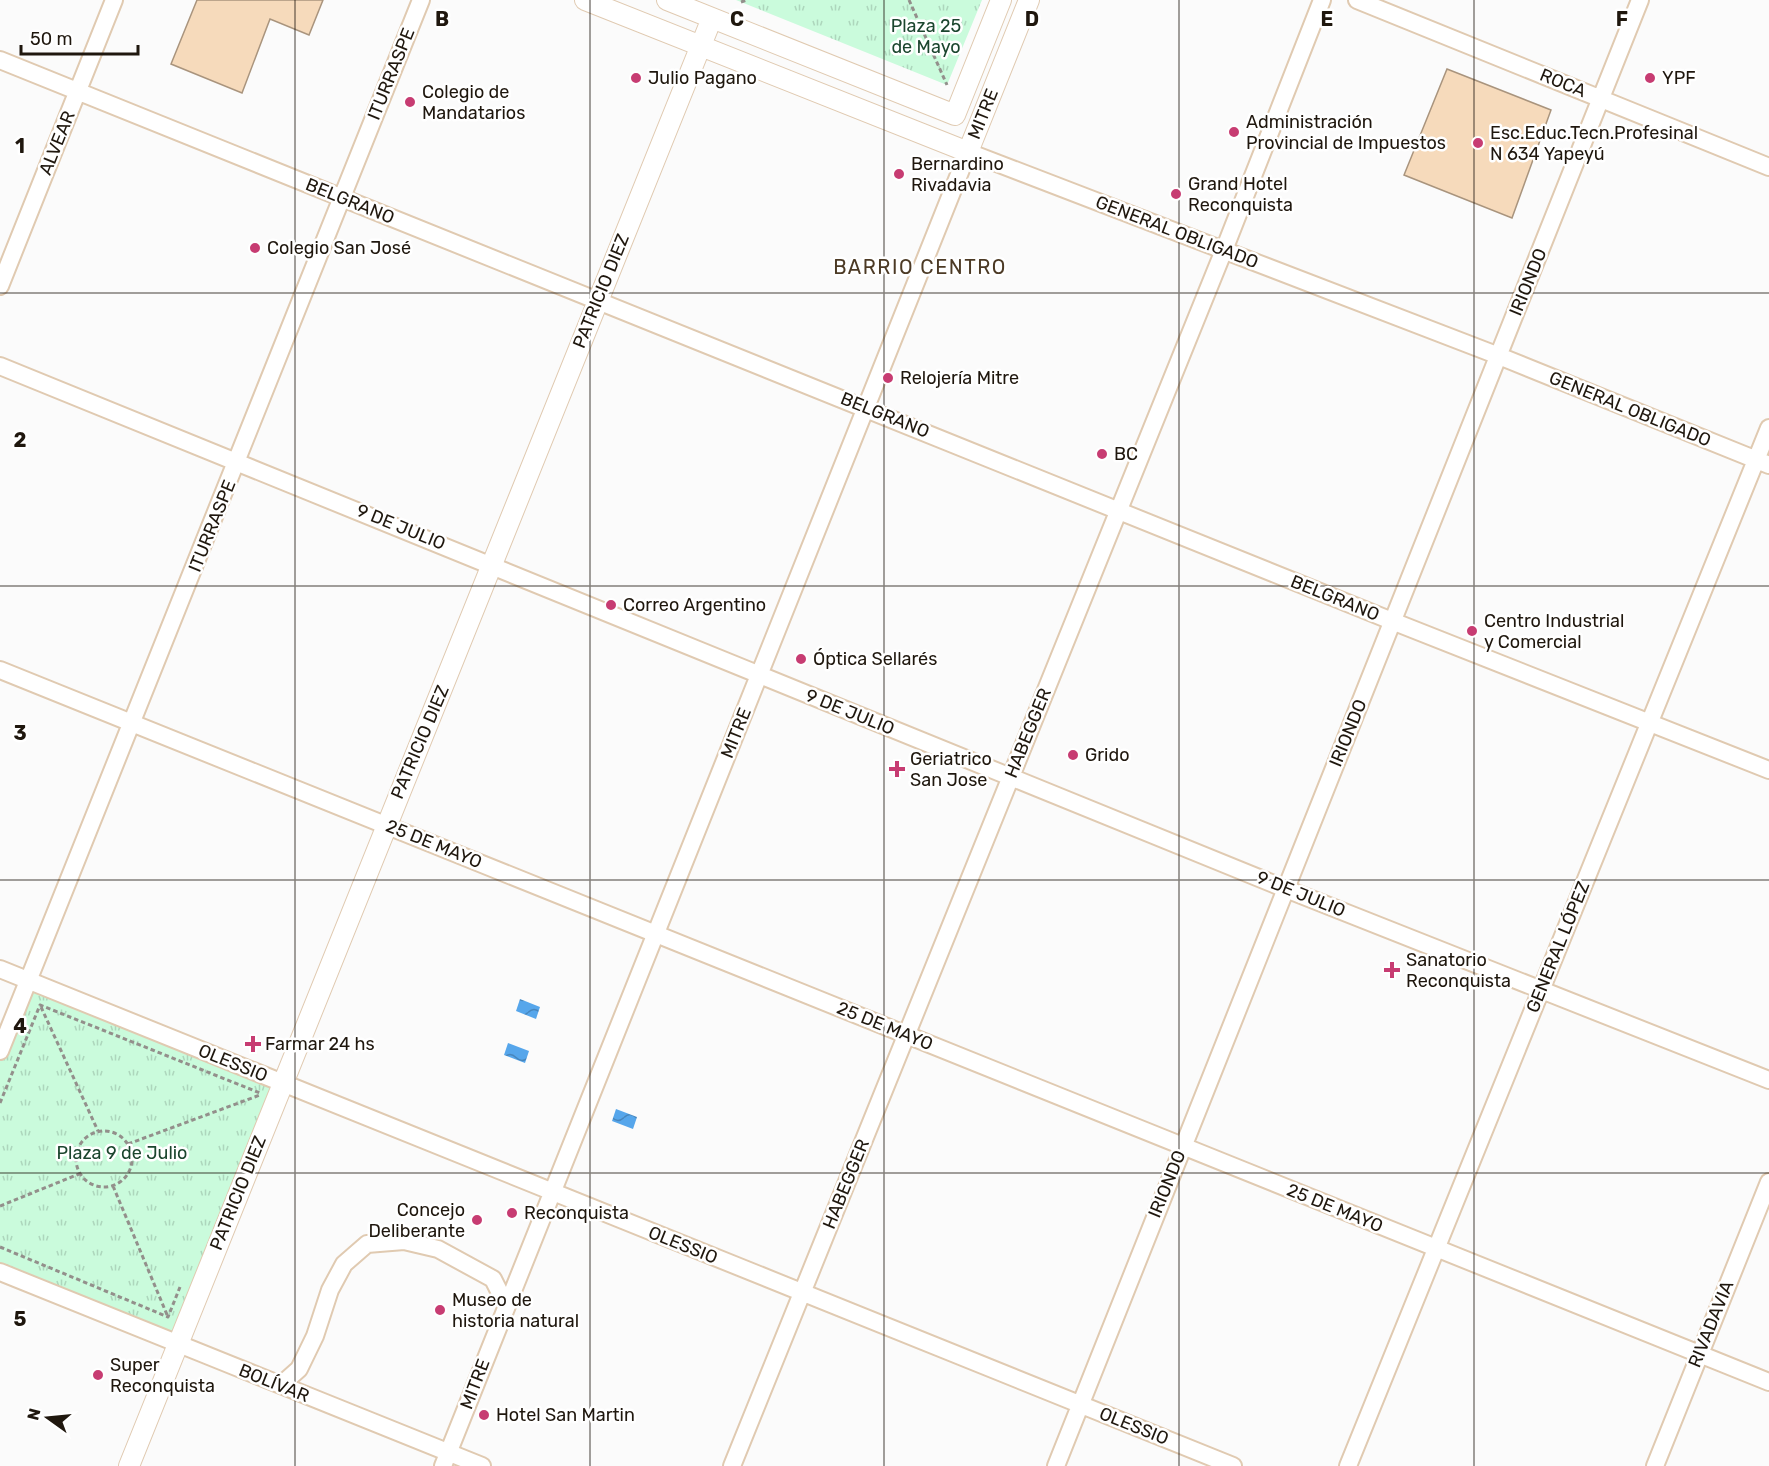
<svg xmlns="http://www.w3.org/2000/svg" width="1769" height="1466" viewBox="0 0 1769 1466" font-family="Rubik,sans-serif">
	<defs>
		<pattern id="park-tufts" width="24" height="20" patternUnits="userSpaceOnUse" patternTransform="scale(1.5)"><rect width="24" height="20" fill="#cafbdc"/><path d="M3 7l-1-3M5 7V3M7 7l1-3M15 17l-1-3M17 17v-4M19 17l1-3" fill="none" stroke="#add6bc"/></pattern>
		<pattern id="water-waves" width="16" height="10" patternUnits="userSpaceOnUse" patternTransform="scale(1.5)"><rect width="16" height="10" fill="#56a6eb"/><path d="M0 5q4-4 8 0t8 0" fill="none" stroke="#4786bd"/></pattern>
	</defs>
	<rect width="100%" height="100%" fill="#fbfbfb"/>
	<path fill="url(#park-tufts)" d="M736,0H982L947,85Z
		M28,980L282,1083L177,1344L0,1272V1051Z"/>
	<path fill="url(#water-waves)" d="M520,999L540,1007L536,1019L516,1011Z
		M508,1043L529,1051L525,1063L504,1055Z
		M616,1109L637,1117L633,1129L612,1121Z"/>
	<path fill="#f6dabb" stroke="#a9947d" stroke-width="1.5" d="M197,0H323L309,35L270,19L242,93L171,64Z
		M1447,69L1551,110L1512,218L1404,175Z"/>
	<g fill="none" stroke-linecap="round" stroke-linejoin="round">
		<g stroke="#e0cab1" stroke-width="20">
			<path id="minor" d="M1357,0L1769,167
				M0,60L1392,621L1769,770
				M0,286L114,0
				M0,366L1286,889L1769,1080
				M0,670L1769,1382
				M0,969L1233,1466
				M0,1051L421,0
				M0,1272L482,1466
				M281,1385L299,1369L315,1336L330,1290L344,1264L367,1244L404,1241L438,1249L493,1279L506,1305
				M443,1466L968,152L1499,356L1769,465
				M732,1466L1224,250L1322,0
				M1056,1466L1640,0
				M1348,1466L1769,428
				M1655,1466L1769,1182"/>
		</g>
		<g stroke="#e0cab1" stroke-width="22">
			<path id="major" d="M585,0L968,152L1029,0
				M667,0L955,115L1001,0
				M129,1466L712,18"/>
		</g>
		<path stroke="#938f8b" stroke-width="3" stroke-dasharray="4.5 3" stroke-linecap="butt" d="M909,0L947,85
			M741,2L747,0
			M41,1007L98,1131
			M0,1103L40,1005L260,1093
			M76 1159a28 28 0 1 1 56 0a28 28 0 1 1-56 0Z
			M128,1144L260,1095
			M113,1186L168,1317
			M0,1206L79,1174
			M0,1247L168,1317L180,1287"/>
		<use href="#minor" stroke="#fff" stroke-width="16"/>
		<use href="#major" stroke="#fff" stroke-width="20"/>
	</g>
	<path fill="none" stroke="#1f170e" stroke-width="1.5" stroke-opacity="0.55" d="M295,0V1466M590,0V1466M884,0V1466M1179,0V1466M1474,0V1466M0,293H1769M0,586H1769M0,880H1769M0,1173H1769"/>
	<g fill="#c73c72" stroke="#fff" stroke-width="2">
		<circle cx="636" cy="78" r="6"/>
		<circle cx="1650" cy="78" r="6"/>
		<circle cx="410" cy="102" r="6"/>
		<circle cx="1234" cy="132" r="6"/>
		<circle cx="1478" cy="143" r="6"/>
		<circle cx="899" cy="174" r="6"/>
		<circle cx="1176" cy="194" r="6"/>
		<circle cx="255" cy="248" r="6"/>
		<circle cx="888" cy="378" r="6"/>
		<circle cx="1102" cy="454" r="6"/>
		<circle cx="611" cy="605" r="6"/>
		<circle cx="1472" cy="631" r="6"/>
		<circle cx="801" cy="659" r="6"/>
		<circle cx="1073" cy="755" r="6"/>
		<path d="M894 760h6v6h6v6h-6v6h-6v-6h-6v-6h6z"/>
		<path d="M1389 961h6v6h6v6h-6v6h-6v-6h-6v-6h6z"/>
		<path d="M250 1035h6v6h6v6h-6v6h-6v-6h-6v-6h6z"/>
		<circle cx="512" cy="1213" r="6"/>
		<circle cx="477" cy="1220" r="6"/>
		<circle cx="440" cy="1310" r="6"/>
		<circle cx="98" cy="1375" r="6"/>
		<circle cx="484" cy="1415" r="6"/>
	</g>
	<g text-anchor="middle" stroke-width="5" stroke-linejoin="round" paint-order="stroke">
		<g font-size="18" fill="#1b462e" stroke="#fff">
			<text x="926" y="32">Plaza 25<tspan x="926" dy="21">de Mayo</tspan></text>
			<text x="122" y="1159">Plaza 9 de Julio</text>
		</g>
		<g font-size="18" fill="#1f170e" stroke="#fff">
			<text transform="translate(391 74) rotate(-68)" y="6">ITURRASPE</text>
			<text transform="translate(1563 83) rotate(22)" y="6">ROCA</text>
			<text transform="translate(983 114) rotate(-68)" y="6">MITRE</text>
			<text transform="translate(57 143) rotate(-68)" y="6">ALVEAR</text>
			<text transform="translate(350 201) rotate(22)" y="6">BELGRANO</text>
			<text transform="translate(1177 232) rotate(21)" y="6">GENERAL OBLIGADO</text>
			<text transform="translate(1528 282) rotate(-68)" y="6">IRIONDO</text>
			<text transform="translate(601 291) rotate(-68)" y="6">PATRICIO DIEZ</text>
			<text transform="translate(1630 409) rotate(22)" y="6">GENERAL OBLIGADO</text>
			<text transform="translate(885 415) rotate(22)" y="6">BELGRANO</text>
			<text transform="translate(212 526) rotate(-68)" y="6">ITURRASPE</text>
			<text transform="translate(401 527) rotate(22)" y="6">9 DE JULIO</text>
			<text transform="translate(1335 598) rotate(22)" y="6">BELGRANO</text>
			<text transform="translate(850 712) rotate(22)" y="6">9 DE JULIO</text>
			<text transform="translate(736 733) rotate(-68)" y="6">MITRE</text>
			<text transform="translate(1028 733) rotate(-68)" y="6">HABEGGER</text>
			<text transform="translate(1348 733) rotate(-68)" y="6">IRIONDO</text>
			<text transform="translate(420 742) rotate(-67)" y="6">PATRICIO DIEZ</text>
			<text transform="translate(434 844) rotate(22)" y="6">25 DE MAYO</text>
			<text transform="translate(1301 894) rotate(22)" y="6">9 DE JULIO</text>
			<text transform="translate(1558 947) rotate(-68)" y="6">GENERAL LÓPEZ</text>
			<text transform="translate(885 1026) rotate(22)" y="6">25 DE MAYO</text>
			<text transform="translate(233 1063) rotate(22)" y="6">OLESSIO</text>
			<text transform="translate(846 1184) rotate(-68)" y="6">HABEGGER</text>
			<text transform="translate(1167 1184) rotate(-68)" y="6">IRIONDO</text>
			<text transform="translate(238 1193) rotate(-68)" y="6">PATRICIO DIEZ</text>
			<text transform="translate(1335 1208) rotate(22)" y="6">25 DE MAYO</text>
			<text transform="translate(683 1245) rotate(22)" y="6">OLESSIO</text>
			<text transform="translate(1711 1324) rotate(-68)" y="6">RIVADAVIA</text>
			<text transform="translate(274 1383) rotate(22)" y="6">BOLÍVAR</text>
			<text transform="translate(475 1384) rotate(-69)" y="6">MITRE</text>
			<text transform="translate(1134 1426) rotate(22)" y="6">OLESSIO</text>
		</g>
		<g font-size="18" fill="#1f170e" stroke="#fff" text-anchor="start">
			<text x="648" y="84">Julio Pagano</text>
			<text x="1662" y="84">YPF</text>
			<text x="422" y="98">Colegio de<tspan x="422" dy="21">Mandatarios</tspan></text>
			<text x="1246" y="128">Administración<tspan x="1246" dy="21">Provincial de Impuestos</tspan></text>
			<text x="1490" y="139">Esc.Educ.Tecn.Profesinal<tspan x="1490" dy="21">N 634 Yapeyú</tspan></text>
			<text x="911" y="170">Bernardino<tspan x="911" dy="21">Rivadavia</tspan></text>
			<text x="1188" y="190">Grand Hotel<tspan x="1188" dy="21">Reconquista</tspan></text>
			<text x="267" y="254">Colegio San José</text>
			<text x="900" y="384">Relojería Mitre</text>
			<text x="1114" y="460">BC</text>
			<text x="623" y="611">Correo Argentino</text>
			<text x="1484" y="627">Centro Industrial<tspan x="1484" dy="21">y Comercial</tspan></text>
			<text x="813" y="665">Óptica Sellarés</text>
			<text x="1085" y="761">Grido</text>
			<text x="910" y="765">Geriatrico<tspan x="910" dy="21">San Jose</tspan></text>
			<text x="1406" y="966">Sanatorio<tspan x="1406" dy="21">Reconquista</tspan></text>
			<text x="265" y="1050">Farmar 24 hs</text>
			<text x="465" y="1216" text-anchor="end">Concejo<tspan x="465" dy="21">Deliberante</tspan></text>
			<text x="524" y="1219">Reconquista</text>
			<text x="452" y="1306">Museo de<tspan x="452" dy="21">historia natural</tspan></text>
			<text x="110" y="1371">Super<tspan x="110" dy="21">Reconquista</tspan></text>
			<text x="496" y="1421">Hotel San Martin</text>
		</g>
		<g font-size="20" letter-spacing="1.5" fill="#4c3a25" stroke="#fff">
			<text x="920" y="274">BARRIO CENTRO</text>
		</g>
	</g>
	<g font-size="20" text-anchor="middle" font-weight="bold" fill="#1f170e" stroke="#fff" stroke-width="5" stroke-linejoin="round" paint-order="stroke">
		<text x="442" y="26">B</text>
		<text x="737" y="26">C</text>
		<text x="1032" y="26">D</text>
		<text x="1327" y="26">E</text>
		<text x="1622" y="26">F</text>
		<text x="20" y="153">1</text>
		<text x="20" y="447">2</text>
		<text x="20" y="740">3</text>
		<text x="20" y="1033">4</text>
		<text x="20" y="1326">5</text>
	</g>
	<g transform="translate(48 1418) rotate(285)" stroke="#ffffff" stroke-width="4.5" paint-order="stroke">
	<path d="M0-4.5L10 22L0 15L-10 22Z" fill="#1f170e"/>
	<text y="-9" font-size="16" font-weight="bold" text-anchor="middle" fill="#1f170e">N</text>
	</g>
	<path d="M21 45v9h117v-9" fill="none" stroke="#1f170e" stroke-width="3"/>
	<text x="30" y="45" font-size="18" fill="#1f170e" stroke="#ffffff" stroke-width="4.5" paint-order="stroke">50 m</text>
</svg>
